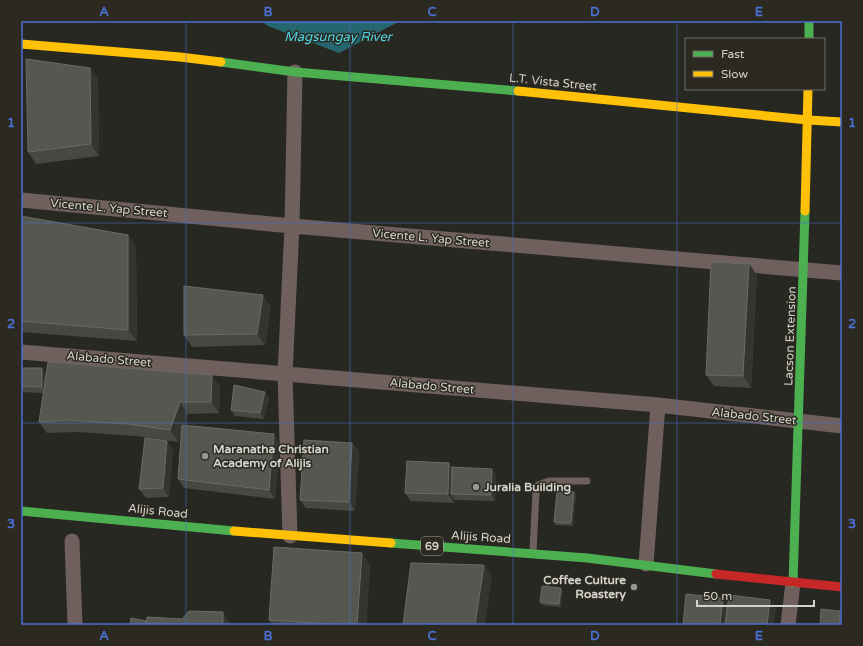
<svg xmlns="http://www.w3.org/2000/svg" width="863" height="646" viewBox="0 0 863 646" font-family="'Varela Round',sans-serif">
	<rect width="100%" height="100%" fill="#282823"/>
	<path fill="#26666e" d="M261,21H400L339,53L268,26Z"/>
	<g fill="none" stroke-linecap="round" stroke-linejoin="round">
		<path stroke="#6f605d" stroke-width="7" d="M533,551L536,492L538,485L549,481H587"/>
		<path stroke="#6f605d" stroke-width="15" d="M21,200L292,226L842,273
			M21,352L658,405L842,426
			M290,536L285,374L292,226L295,72
			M72,541L75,625
			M646,564L658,405
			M788,625L793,583"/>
		<path stroke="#4caf50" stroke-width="9" d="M809,21V39
			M221,62L295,72L518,91
			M21,511L234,531
			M391,543L587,558L716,574
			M793,583L805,211"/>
		<path stroke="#ffc107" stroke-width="9" d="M21,44L180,57L221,62
			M518,91L808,120L842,122
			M805,211L808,89
			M234,531L391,543"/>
		<path stroke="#c62828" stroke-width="9" d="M716,574L842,587"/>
	</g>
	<path fill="#484843" d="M90,68L98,79L99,156L36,164L28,152Z
		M21,216L128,235L136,247L137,341L21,332Z
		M749,264L757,275L751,388L714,386L706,375Z
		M271,306L265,345L192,347L184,335Z
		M21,368L46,374L220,386L219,413L188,414L184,426L280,443L275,499L184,488L178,479L181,433L178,442L136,436L77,432L47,433L39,422L44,393L21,392Z
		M269,398L264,419L235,416L231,410Z
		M352,443L359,452L355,511L306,508L300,500Z
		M173,450L169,497L146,498L139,489Z
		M449,463L452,468L496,475L495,501L455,500L454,498V503L411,501L405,493Z
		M574,492L576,495L573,526L556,525L554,522Z
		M362,553L370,565L366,625H272L269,620Z
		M561,588L563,591L561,607L542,605L540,602Z"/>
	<path fill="#353530" d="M90,68L98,79L99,156L91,144Z
		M128,235L136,247L137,341L128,330Z
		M749,264L757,275L751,388L743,376Z
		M263,295L271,306L265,345L257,334Z
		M42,368L46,374L47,393L42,387Z
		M212,375L220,386L219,413L211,402Z
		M265,392L269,398L264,419L260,413Z
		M180,402L188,414L178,442L170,430Z
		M274,434L280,443L275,499L269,490Z
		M167,441L173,450L169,497L163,488Z
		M352,443L359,452L355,511L349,502Z
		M449,463L455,472L451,494L454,498V503L448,494Z
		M492,469L496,475L495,501L491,495Z
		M574,492L576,495L573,526L571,523Z
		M362,553L370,565L366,625H357Z
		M484,565L492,576L485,625H475Z
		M561,588L563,591L561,607L559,604Z
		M723,598L729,606L727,625H720Z
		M770,600L776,608L774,625H767Z
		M840,611L842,613V625H839Z
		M223,612L231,624V625H223Z"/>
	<path fill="#575752" stroke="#6b6a65" d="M26,59L90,68L91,144L28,152Z
		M21,216L128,235V330L21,321Z
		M711,262L749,264L743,376L706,375Z
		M184,286L263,295L257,334L184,335Z
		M48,362L212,375L211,402H180L170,430L128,424L69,420L39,422Z
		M21,368H42V387L21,386Z
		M234,385L265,392L260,413L231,410Z
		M182,425L274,434L269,490L178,479Z
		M145,438L167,441L163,488L139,489Z
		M304,440L352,443L349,502L300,500Z
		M407,461L449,463L448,494L405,493Z
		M452,467L492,469L491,495L451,494Z
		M557,491L574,492L571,523L554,522Z
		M274,547L362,553L357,625H342L269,620Z
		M411,563L484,565L475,625H403Z
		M542,586L561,588L559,604L540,602Z
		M686,594L723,598L720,625H683Z
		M729,595L770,600L767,625H725Z
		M821,609L840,611L839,625H820Z
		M189,611L223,612V625H146L147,617L182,619Z
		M131,618L146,621L145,625H130Z"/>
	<path fill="none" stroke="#4a6fd5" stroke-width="1" stroke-opacity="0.55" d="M186,21V625M350,21V625M513,21V625M677,21V625M21,223H842M21,423H842"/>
	<g fill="#979691" stroke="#2b2920" stroke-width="1.5">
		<circle cx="205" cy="456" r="4"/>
		<circle cx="476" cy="487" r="4"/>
		<circle cx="634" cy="587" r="4"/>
	</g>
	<g text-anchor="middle" stroke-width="3" stroke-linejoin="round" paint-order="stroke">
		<rect fill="#2b2920" stroke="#a19f98" stroke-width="1" x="421" y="537" width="22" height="18" rx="3"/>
		<g font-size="11" font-weight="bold" fill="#d3d2cc">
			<text x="432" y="550">69</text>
		</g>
		<g font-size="12" fill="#d3d2cc" stroke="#2b2920">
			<text transform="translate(553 82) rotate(6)" y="4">L.T. Vista Street</text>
			<text transform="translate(109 208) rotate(5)" y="4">Vicente L. Yap Street</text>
			<text transform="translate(431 238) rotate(5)" y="4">Vicente L. Yap Street</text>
			<text transform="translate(790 336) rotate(-88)" y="4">Lacson Extension</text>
			<text transform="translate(109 359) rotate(5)" y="4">Alabado Street</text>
			<text transform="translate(432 386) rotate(5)" y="4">Alabado Street</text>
			<text transform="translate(754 416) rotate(6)" y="4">Alabado Street</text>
			<text transform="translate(158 511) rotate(6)" y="4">Alijis Road</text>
			<text transform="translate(481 537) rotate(4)" y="4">Alijis Road</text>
		</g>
		<g font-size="12" font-weight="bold" fill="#d3d2cc" stroke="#2b2920" text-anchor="start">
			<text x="213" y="453">Maranatha Christian<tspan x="213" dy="14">Academy of Alijis</tspan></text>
			<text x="484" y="491">Juralia Building</text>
			<text x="626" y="584" text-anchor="end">Coffee Culture<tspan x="626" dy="14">Roastery</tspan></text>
		</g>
		<g font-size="13" font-style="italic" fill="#4ed6e6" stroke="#2b2920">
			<text x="338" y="41">Magsungay River</text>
		</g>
	</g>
	<rect width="863" height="646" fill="none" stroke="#2b2920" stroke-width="44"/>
	<rect x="685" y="38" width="140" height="52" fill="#2b2920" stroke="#6e6d65"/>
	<rect x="693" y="51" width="20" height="6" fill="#4caf50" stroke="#6e6d65"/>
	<text x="721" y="58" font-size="12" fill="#d3d2cc">Fast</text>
	<rect x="693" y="71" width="20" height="6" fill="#ffc107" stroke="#6e6d65"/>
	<text x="721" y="78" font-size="12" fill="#d3d2cc">Slow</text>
	<path d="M697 600v6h117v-6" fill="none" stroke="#d3d2cc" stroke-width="2"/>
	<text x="703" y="600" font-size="12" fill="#d3d2cc" stroke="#2b2920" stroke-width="3" paint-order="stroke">50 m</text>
	<rect x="22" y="22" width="819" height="602" fill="none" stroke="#4a6fd5" stroke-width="1.5"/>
	<g font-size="13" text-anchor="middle" font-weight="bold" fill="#4a6fd5">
		<text x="104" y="16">A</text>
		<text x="268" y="16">B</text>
		<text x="432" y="16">C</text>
		<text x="595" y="16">D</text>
		<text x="759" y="16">E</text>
		<text x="11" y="127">1</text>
		<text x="852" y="127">1</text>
		<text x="11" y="328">2</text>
		<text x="852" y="328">2</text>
		<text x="11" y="528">3</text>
		<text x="852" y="528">3</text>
		<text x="104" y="640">A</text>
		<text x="268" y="640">B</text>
		<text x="432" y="640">C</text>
		<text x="595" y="640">D</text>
		<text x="759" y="640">E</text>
	</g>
</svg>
